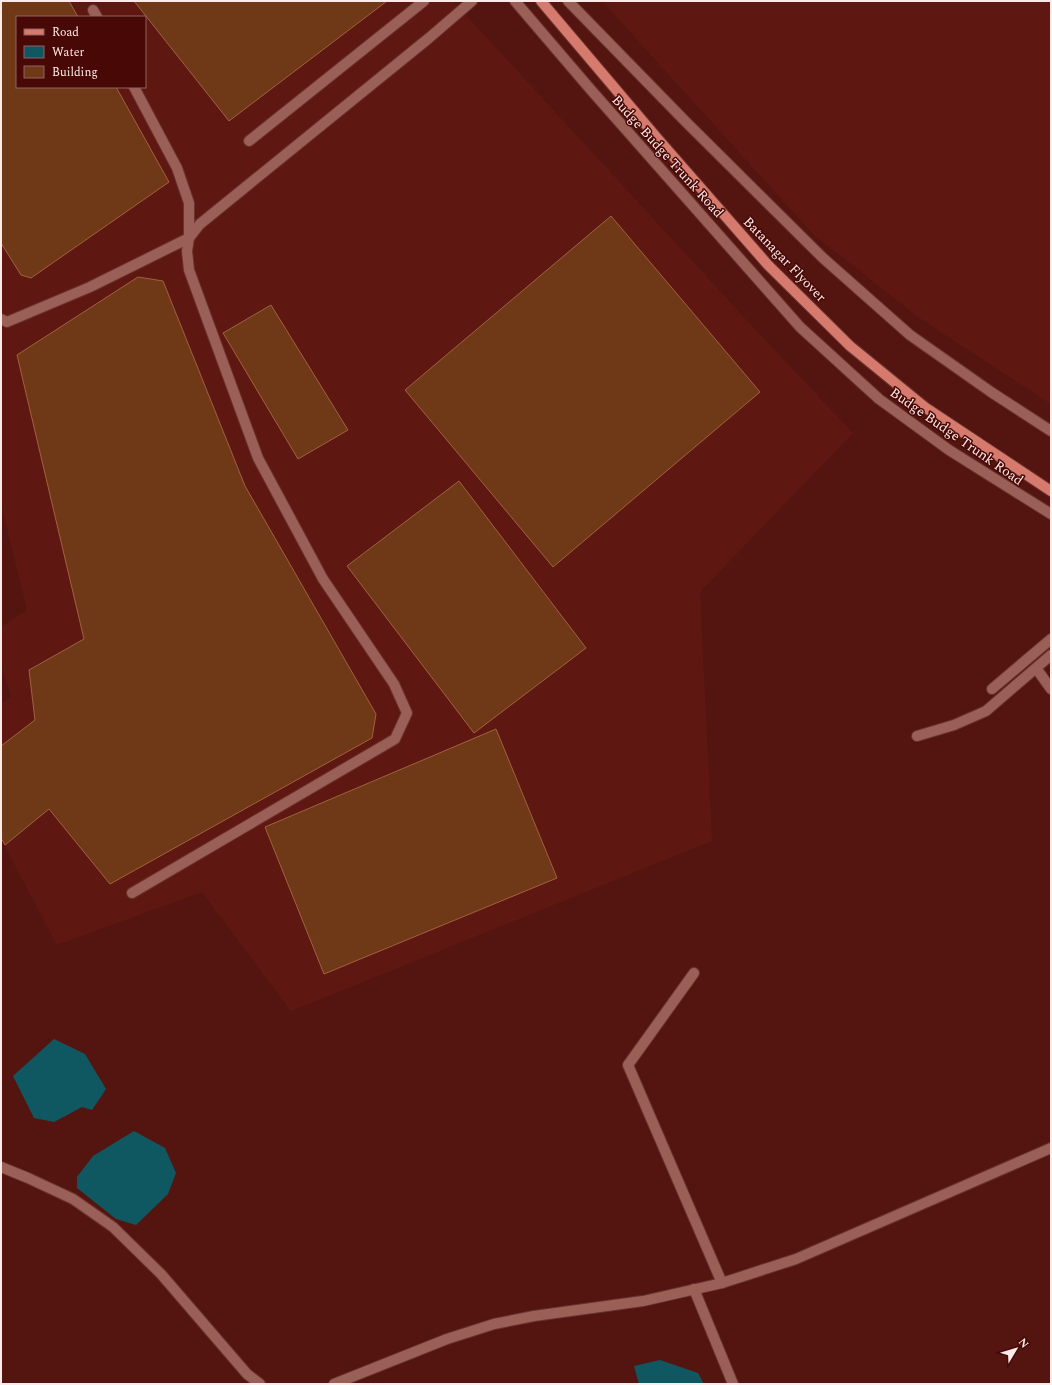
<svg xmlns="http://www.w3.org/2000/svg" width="1052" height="1385" viewBox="0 0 1052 1385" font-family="Spectral,serif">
	<rect width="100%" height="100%" fill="#541510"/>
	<path fill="#5f1711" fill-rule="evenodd" d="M1,1H453L753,327L853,433L700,592L712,841L291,1011L202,892L57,945L1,839V703L11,697L1,665V627L27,610L1,504ZM17,17H145V87H17Z
		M602,1H1051V404L918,317L814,235Z"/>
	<path fill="#105861" d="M54,1039L85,1054L106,1089L92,1110L82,1107L54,1122L34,1118L13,1076Z
		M134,1131L165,1148L176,1173L168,1194L136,1225L116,1219L77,1188V1177L93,1156Z
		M660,1360L698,1373L704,1384H639L634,1366Z"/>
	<path fill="#6f3817" stroke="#a16240" d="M1,1H69L78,17H17V87H116L169,182L31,278L21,275L1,243Z
		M134,1H387L229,121Z
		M611,216L760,392L553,567L405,390Z
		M138,277L163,281L245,486L376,714L372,738L110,884L49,809L5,845L1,838V746L35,720L29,670L84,639L17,355Z
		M271,305L348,430L298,459L223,333Z
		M459,481L586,648L474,733L347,566Z
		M496,729L557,878L324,974L265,827Z"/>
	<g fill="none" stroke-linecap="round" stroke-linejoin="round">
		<g stroke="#6c332e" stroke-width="12">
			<path id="service" d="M93,10L97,17
				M249,141L424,1
				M1,319L7,322L90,287L189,238V203L177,168L134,87
				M992,689L1051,639
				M132,893L395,739L407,713L394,684L323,579L258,458L189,270L187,251L189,238L200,224L429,38L472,1"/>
		</g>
		<g stroke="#6c332e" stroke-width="12">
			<path id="minor" d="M1036,668L1051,689
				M917,736L954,725L986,711L1051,655
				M694,973L628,1065L722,1283
				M694,1289L733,1384"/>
		</g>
		<g stroke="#6c332e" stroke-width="12">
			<path id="tertiary" d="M515,1L591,90L800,327L879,399L949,450L1051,514
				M568,1L685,121L823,258L910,335L991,392L1051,431
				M1,1167L28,1178L73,1199L113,1227L161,1274L247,1374L260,1384
				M334,1384L447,1339L494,1324L534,1316L643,1301L722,1283L796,1259L1051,1148"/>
		</g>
		<g stroke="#6c332e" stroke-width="12">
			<path id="secondary" d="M541,1L657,138L768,265L850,346L926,408L1051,491"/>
		</g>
		<use href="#service" stroke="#9a6058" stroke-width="10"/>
		<use href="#minor" stroke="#9a6058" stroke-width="10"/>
		<use href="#tertiary" stroke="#9a6058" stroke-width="10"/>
		<use href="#secondary" stroke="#d67a6e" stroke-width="10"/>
	</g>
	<g text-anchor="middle" stroke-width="3" stroke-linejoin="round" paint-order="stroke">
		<g font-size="14" fill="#fcebe8" stroke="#480806">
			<text transform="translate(668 156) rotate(48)" y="5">Budge Budge Trunk Road</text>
			<text transform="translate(785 259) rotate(46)" y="5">Batanagar Flyover</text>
			<text transform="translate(957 436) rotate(35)" y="5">Budge Budge Trunk Road</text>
		</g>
	</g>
	<rect width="1052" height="1385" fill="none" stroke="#fcebe8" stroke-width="4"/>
	<rect x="16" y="16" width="130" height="72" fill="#480806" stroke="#906360"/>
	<rect x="24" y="29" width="20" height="6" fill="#d67a6e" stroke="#906360"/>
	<text x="52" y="36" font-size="12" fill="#fcebe8">Road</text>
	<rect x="24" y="46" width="20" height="12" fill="#105861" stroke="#906360"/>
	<text x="52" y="56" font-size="12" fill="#fcebe8">Water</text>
	<rect x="24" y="66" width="20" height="12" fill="#6f3817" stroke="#906360"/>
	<text x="52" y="76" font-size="12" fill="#fcebe8">Building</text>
	<g transform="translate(1016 1349) rotate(52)" stroke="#480806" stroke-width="3" paint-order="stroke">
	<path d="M0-3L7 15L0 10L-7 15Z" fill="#fcebe8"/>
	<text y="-6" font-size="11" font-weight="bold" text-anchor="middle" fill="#fcebe8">N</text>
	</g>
</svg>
